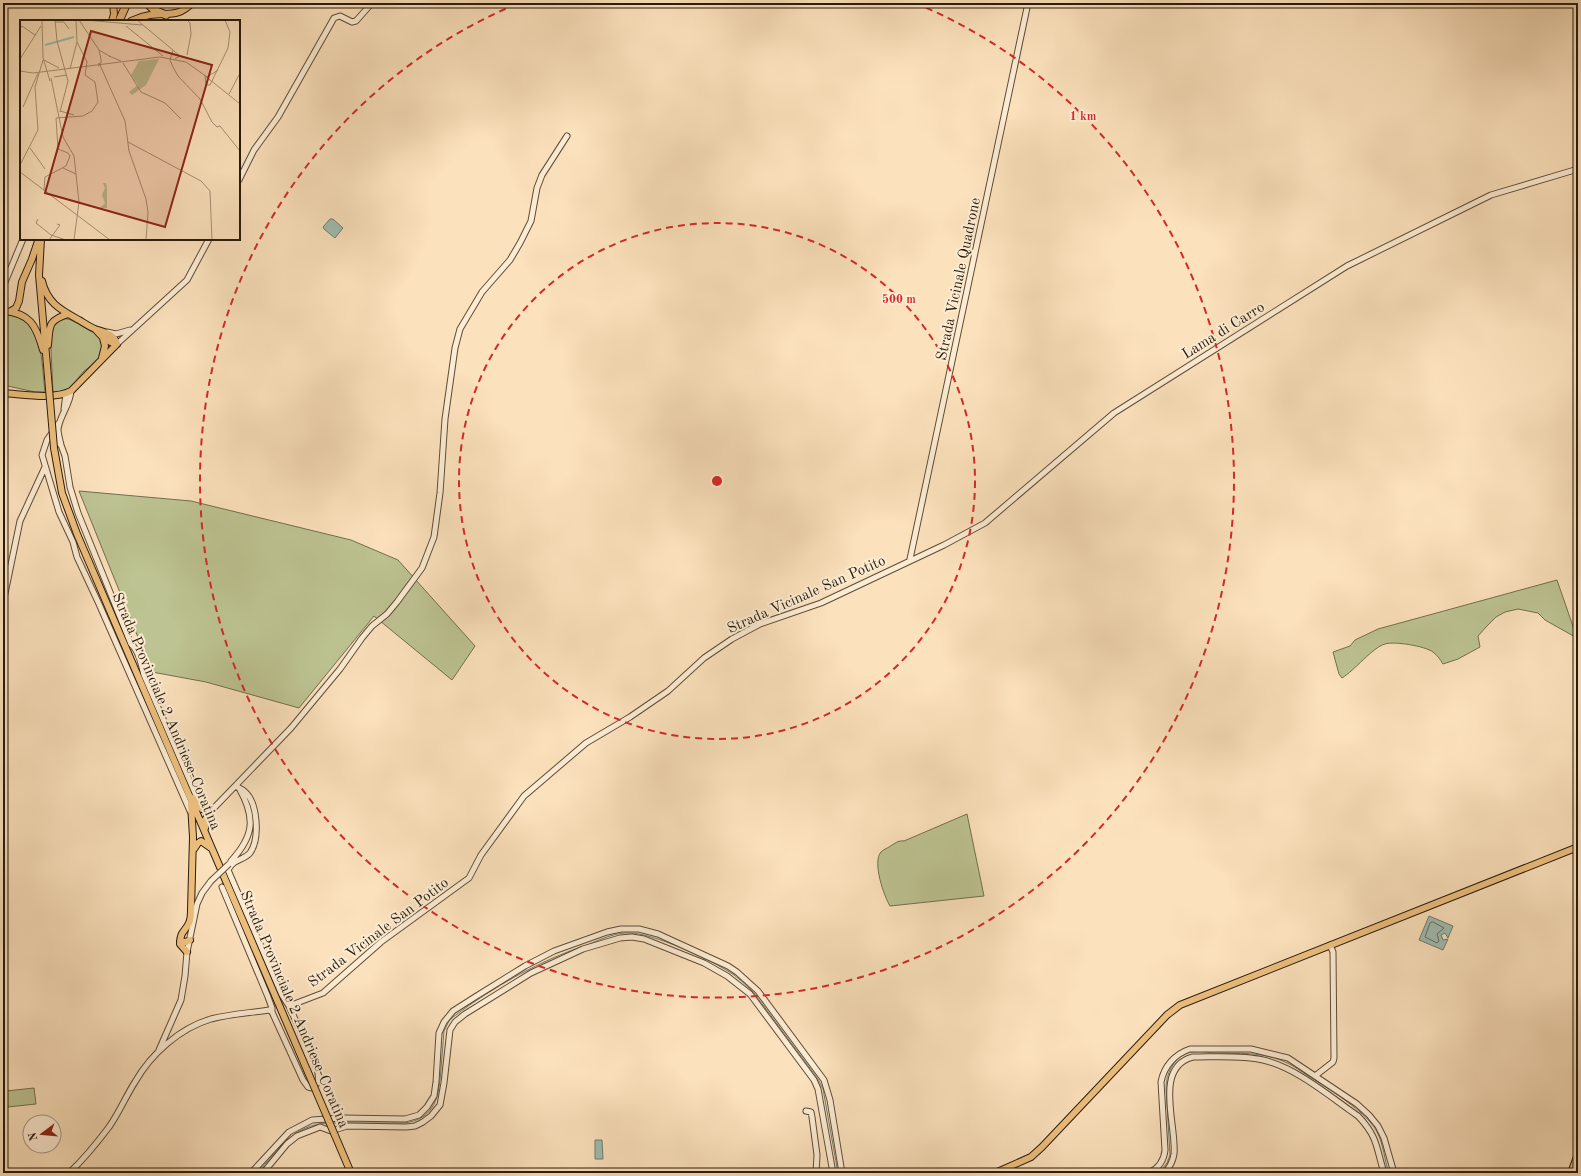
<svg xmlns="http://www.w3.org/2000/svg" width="1581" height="1176" viewBox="0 0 1581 1176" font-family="'Old Standard TT',serif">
	<rect width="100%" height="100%" fill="#fbe1bc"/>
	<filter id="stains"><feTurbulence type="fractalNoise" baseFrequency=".005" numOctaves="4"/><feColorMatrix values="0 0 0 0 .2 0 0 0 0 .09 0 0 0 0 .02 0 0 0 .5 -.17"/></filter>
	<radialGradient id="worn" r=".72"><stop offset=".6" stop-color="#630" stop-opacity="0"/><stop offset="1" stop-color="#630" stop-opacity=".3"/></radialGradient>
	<path fill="#bdc392" stroke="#736e4f" d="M5,314C10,315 18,314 23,317C43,331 42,369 45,392H35L3,385V315Z
		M59,318C69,318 76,322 85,327C99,334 112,342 99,359C95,364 89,367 84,371C73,383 73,392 53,392L50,330Z
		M79,491L191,501L351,540L398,560L475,646L452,680L374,616L299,708L206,682L152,672Z
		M1557,580L1577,638L1545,620L1538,613L1518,609L1505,612L1496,617L1487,626L1478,636L1480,647L1458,659L1443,664C1440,659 1437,655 1433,652C1425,646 1394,641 1385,644C1373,647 1354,671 1342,678L1339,674L1333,652L1350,646L1355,640L1378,629Z
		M967,814L984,896L890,906C884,896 872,862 881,852C883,850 887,848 889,847C894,844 898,840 904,841Z
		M34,1088L36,1104L8,1107L6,1091Z"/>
	<path fill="#9fbdb2" stroke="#707c70" d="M330,219H333L343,228L335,238L324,229L323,227Z
		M1429,916L1453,926L1448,938L1445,933L1441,935L1443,940L1448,939L1443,950L1419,940Z
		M595,1140H602L603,1159H595Z"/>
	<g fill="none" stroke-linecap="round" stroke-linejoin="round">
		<path stroke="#646c5f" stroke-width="1" d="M1433,922L1444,928L1437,934L1439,941L1437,943L1425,937L1430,923Z"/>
		<path stroke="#707c70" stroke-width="1" d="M333,1123H404C436,1119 439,1096 441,1068C442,1056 443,1044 444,1031L449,1021L453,1017C496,985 539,961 589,944C602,939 616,932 630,933C652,933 707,958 726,970C737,976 746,985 754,993L818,1079L823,1089L838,1173
			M257,1173C279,1150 292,1125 328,1123
			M1159,1173L1167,1163L1170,1155L1166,1088C1166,1074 1173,1059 1187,1053C1195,1051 1206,1052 1215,1053C1242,1053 1269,1052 1293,1066C1315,1081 1366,1109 1377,1132C1384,1145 1384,1160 1389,1173"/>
		<g stroke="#5e4c38" stroke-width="7">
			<path id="minor" d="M239,180L254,150L278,117L334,18L340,16L352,22L356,21L372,3
				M3,287L23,239
				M107,332L116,334L130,330
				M117,344L187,280L209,239
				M64,409L66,394
				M59,423L47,440L42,455L59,512L73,542L77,557L99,604L190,811
				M52,439L61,445L65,456L70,487L78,513L131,644C139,651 141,664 144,675L195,793L198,803
				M61,445C60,440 58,434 58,429C60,415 70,405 71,391
				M910,559L1028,3
				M3,603L20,521L45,467
				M236,786C238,788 242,789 244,791C258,802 260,839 250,853C243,861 234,858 228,870L282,995L289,1006
				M212,810L291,728L340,669L362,638L372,626L387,614L397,602L422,568L434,537L440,493L445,419L455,348L460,329L482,292L510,260L520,243L531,221L537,188L542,175L567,136
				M231,861C254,836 256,818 239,788
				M222,887L268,997L272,1008V1012
				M159,1050L181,1000L185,976L187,952L197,904L202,893L211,881
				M1315,1076L1333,1062L1334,1058L1333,952L1330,945
				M806,1111L811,1112L812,1117L817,1155L816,1173
				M69,1173C84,1159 97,1143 109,1127C119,1113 126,1096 135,1082C151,1054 180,1028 211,1019C230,1014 250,1013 269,1010L272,1012L303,1080L308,1087L312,1088C315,1086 317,1085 318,1081C322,1066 295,1022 289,1006L323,993L381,942L469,878L481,855L524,796L586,743L630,717L668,691L704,658L732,639L760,624L821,603L944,545L985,523L1114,413L1347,266L1491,195L1578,169
				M251,1173L289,1132L312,1120L342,1118L405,1119L419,1115L427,1107L434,1096L436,1082L439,1033L444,1022L453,1011L475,997L525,966L554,951L607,932L621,929H639L658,934L728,966L737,972L758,991L824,1080L830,1100L842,1173
				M263,1173L287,1144L297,1136L320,1127L331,1131L347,1126L406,1127L415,1126L423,1122L431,1116L440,1105L444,1083L450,1030L455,1022L465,1014L531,973L583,949L620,938L632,937L644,939L704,963L727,976L750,994L814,1080L818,1089L833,1173
				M1149,1173C1159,1168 1164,1161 1165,1150L1161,1082C1164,1066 1175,1054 1190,1049H1251L1288,1058L1357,1104L1369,1115L1378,1126L1384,1138L1394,1173
				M1165,1173C1169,1168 1173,1161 1174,1154C1177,1126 1153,1067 1193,1057C1215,1057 1242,1055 1263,1060C1297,1068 1329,1096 1358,1116C1378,1137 1376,1147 1384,1173"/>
		</g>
		<g stroke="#291a0c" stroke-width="8">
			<path id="major" d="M112,21L114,14L113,3
				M131,21C137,18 143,16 150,15C167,12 178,18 192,3
				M41,239L39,275L48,377
				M42,281C47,303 61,310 79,320C84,323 90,327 95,329C104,332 114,334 117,344
				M3,311C30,313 36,325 43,350
				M11,311L16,308L19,301L22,282L32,259L38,241
				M96,330C102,337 107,342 117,344
				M48,345C50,326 47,321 68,314
				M102,358L105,346L103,338
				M3,393C22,394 54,400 71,391L117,344
				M54,448L62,493L77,534L307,1070
				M193,798L202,809L212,810
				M205,828V820L212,810
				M194,849L198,843L201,841L211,848
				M180,941L186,942L190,940
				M187,952L180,944C180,931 185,932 189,923C191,919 191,915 191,910L193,837L191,804
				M995,1173L1031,1157L1042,1147L1167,1015L1180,1005L1578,847
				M1571,1173L1578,1154"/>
		</g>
		<g stroke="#291a0c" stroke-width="9">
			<path id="highway" d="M147,3L154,10L166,15
				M119,21L127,3"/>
		</g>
		<use href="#minor" stroke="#fcecd3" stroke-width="5"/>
		<use href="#major" stroke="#eec07e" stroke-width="6"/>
		<use href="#highway" stroke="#eec07e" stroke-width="7"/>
		<g stroke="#5e4c38" stroke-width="7" stroke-linecap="butt">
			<path id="minor-bridge" d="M211,881L229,864"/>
		</g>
		<g stroke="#291a0c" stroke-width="8" stroke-linecap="butt">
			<path id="major-bridge" d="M48,377L54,448
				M307,1070L351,1173"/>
		</g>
		<use href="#minor-bridge" stroke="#fcecd3" stroke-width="5"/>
		<use href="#major-bridge" stroke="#eec07e" stroke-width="6"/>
	</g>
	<g fill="none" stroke="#d62828" stroke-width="2" stroke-dasharray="7 5">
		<circle cx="717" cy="481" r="258"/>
		<path d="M915 3A517 517 0 1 1 519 3"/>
	</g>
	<g text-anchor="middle" stroke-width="4" stroke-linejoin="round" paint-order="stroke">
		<g font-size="15" fill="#291a0c" stroke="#fcecd3">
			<text transform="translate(958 279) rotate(-78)" y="5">Strada Vicinale Quadrone</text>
			<text transform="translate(1223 330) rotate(-32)" y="5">Lama di Carro</text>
			<text transform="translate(806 594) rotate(-24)" y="5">Strada Vicinale San Potito</text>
			<text transform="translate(167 711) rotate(67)" y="5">Strada Provinciale 2 Andriese-Coratina</text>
			<text transform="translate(378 932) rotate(-37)" y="5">Strada Vicinale San Potito</text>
			<text transform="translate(295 1009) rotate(67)" y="5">Strada Provinciale 2 Andriese-Coratina</text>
		</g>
	</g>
	<g transform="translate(20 20)">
		<rect width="220" height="220" fill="#fbe1bc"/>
		<path d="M139,39L126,65L112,75L109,72L118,65L111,55L119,41ZM83,163H86L87,168V188H80L85,183L82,175L85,168Z" fill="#bdc392"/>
		<path fill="none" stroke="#9fbdb2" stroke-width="2" d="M25,25L54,17"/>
		<path fill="none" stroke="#a79176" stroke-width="1" d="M22,0L23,38L30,61M35,0L37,21L48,61L40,92M59,0L79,30L91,37M65,0L122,5M117,0L160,36L155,39M167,0L170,3L171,14L167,35M35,2H44L49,9M106,6L143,36M0,9L2,6L15,15M89,36L101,41M0,39L21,6M24,40L39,48M103,43L121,72L145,83L161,99M78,44L81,43V39L79,30M78,46L80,45L105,101L109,131L126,179L128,192L126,220M153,47L158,56L180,79L192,102L197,107L200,106L220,131M153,47L150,40L153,30M50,49L57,22L56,0M0,51L13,53L140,37L166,42L187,57L198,50M184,55L220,84M185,56L186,65H190L208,28L210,12L205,0M34,57L47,55M31,58L43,117L54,136L59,182L54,220M209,74L220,53M3,87L18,53M40,91L54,95M108,122L181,161L190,171L192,220M10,128L25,149M0,145L18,110L15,67L23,40M43,148L56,154M0,152L90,220M24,170L25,157L46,146L50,136L48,133L38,129L36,98L63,96L72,91L78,82L75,62L65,55L67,42L57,22M18,199L16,203L31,215L46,220M29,220L40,205L37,204"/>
		<path fill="#8f2418" fill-opacity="0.15" stroke="#8f2418" stroke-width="2" d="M71,11L192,45L145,207L25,173Z"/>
		<rect width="220" height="220" fill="none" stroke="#291a0c" stroke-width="2"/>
	</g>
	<circle cx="717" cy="481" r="6" fill="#d62828" stroke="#fcecd3" stroke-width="2"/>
	<g font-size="12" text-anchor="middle" font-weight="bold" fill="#d62828" stroke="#fcecd3" stroke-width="4" stroke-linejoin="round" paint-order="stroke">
		<text x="1083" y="120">1 km</text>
		<text x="899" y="303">500 m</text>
	</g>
	<rect width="1581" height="1176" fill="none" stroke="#fbe1bc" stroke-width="16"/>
	<rect x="4" y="4" width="1573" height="1168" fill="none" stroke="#291a0c" stroke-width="2"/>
	<rect x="8" y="8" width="1565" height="1160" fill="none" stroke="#291a0c"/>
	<g transform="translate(42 1134) rotate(254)"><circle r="19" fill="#fcecd3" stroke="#a89883"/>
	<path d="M0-3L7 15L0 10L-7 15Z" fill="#8f2418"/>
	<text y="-6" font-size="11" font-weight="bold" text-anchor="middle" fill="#291a0c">N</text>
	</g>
	<rect width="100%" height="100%" filter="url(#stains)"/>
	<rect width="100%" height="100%" fill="url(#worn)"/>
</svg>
